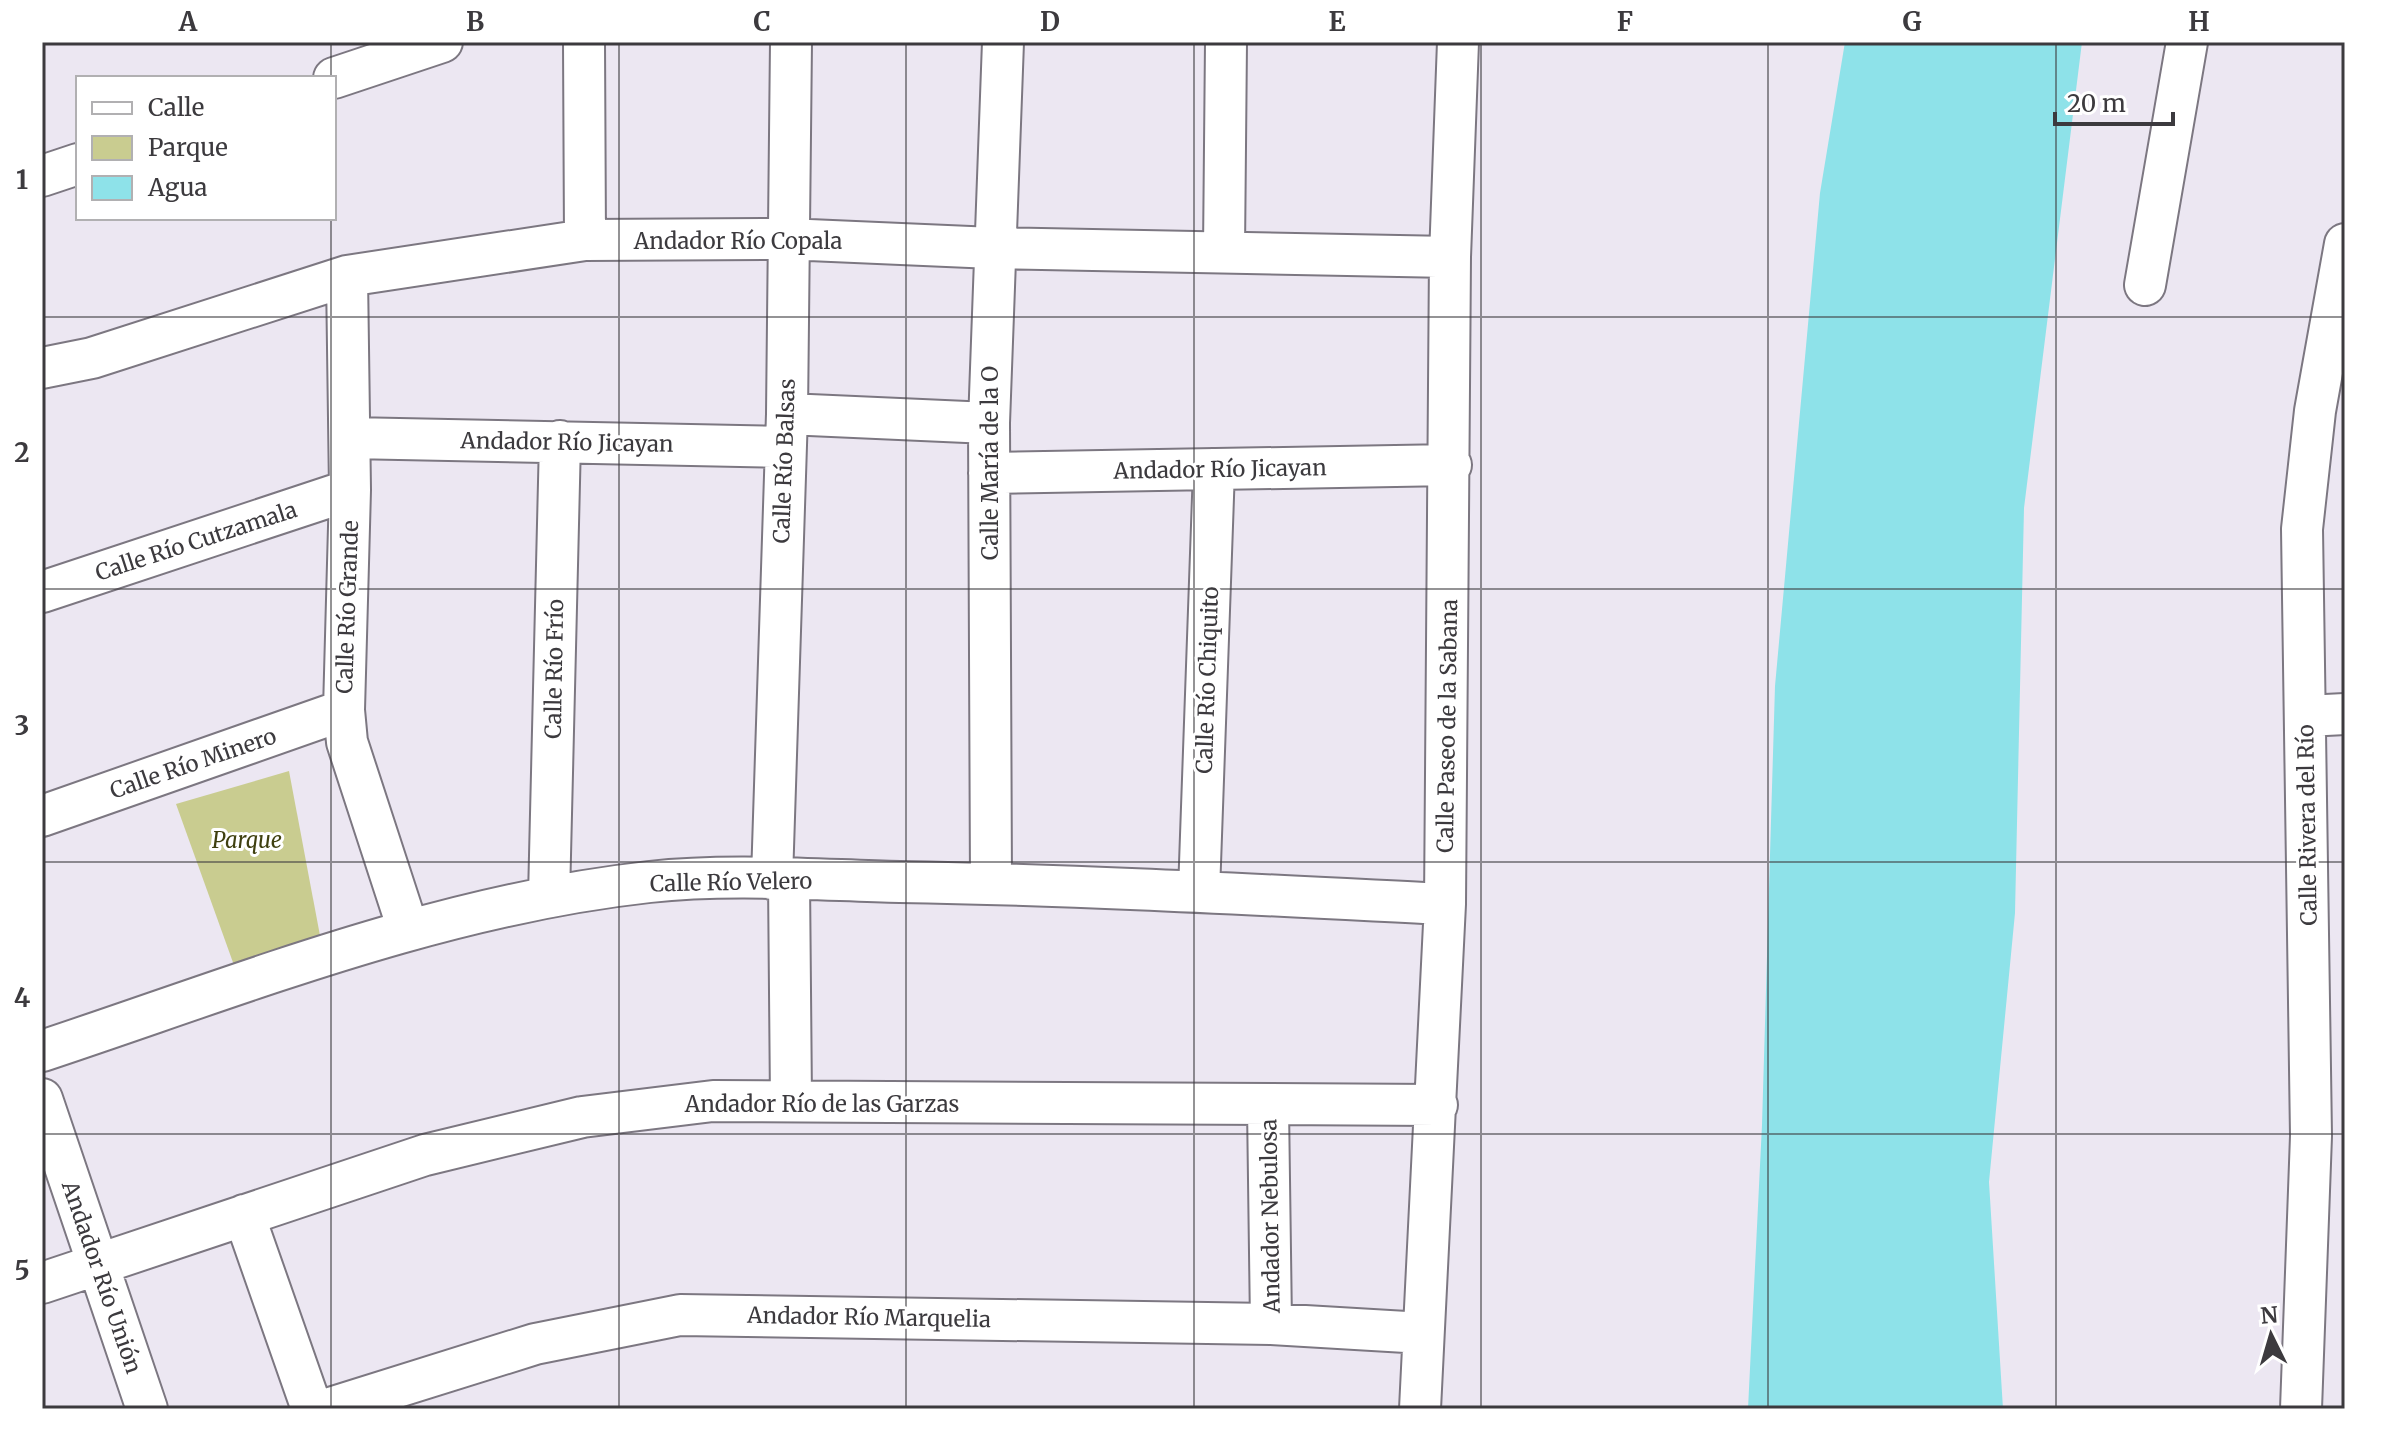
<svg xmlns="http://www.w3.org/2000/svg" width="2387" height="1451" viewBox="0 0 2387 1451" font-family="Merriweather,serif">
	<rect width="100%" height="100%" fill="#ece7f2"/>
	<path fill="#c9cc90" d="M289,771L321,941L235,968L176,804Z"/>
	<path fill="#8ee2e9" d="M1845,42H2082L2024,508L2015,913L1989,1182L2003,1409H1748L1762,1125L1775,686L1820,193Z"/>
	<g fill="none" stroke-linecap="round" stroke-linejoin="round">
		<g stroke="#7c7781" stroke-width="44">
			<path id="minor" d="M584,42L585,240
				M334,78L442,42
				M42,176L78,164
				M1224,250L1226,42
				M347,276L350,490L344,710L347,742L408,929
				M2145,285L2187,42
				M42,368L92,358L347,276L585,240L786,239L993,248L1450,257
				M787,414L989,423
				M350,438L784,447
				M989,473L1451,465
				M42,592L350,490
				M2306,716L2345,714
				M42,816L344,710
				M772,879L787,414L791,42
				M789,880L791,1101
				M991,883L989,423L1003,42
				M1199,892L1214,469
				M549,897L560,441
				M42,1051C241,985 439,905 649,882C731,873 817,880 900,882C1082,885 1263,895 1445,904
				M42,1099L147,1409
				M1268,1107L1271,1324
				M244,1215L312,1409
				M42,1283L425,1155L582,1117L713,1101L1437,1105
				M327,1409L535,1344L680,1315L1271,1324L1423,1333
				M1420,1409L1445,904L1450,257L1458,42
				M2301,1409L2311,1136L2302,529L2315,411L2345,244"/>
		</g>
		<use href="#minor" stroke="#fff" stroke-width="40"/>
	</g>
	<path fill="none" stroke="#3c3a3e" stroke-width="2" stroke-opacity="0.55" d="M331,42V78M619,42V1409M906,42V1409M1194,42V1409M1481,42V1409M1768,42V1409M2056,42V1409M331,218V1409M42,317H2345M42,589H2345M42,862H2345M42,1134H2345"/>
	<g text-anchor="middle" stroke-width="6" stroke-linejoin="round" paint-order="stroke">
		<g font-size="22" fill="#3c3a3e" stroke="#fff">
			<text x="738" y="249">Andador Río Copala</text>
			<text transform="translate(567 442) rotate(1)" y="8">Andador Río Jicayan</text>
			<text transform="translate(784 461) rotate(-88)" y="8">Calle Río Balsas</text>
			<text transform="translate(990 463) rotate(-90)" y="8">Calle María de la O</text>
			<text transform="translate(1220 469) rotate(-1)" y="8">Andador Río Jicayan</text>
			<text transform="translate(196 541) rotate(-18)" y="8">Calle Río Cutzamala</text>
			<text transform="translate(347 607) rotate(-88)" y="8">Calle Río Grande</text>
			<text transform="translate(554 669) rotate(-89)" y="8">Calle Río Frío</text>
			<text transform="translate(1207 680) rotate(-88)" y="8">Calle Río Chiquito</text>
			<text transform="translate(1447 726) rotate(-89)" y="8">Calle Paseo de la Sabana</text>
			<text transform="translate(193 763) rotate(-19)" y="8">Calle Río Minero</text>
			<text transform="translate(2307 825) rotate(-91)" y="8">Calle Rivera del Río</text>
			<text transform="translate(731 882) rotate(-1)" y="8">Calle Río Velero</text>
			<text x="822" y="1112">Andador Río de las Garzas</text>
			<text transform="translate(1270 1216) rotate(-91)" y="8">Andador Nebulosa</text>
			<text transform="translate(102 1277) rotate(71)" y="8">Andador Río Unión</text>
			<text transform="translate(869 1317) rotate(1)" y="8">Andador Río Marquelia</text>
		</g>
		<g font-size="22" font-style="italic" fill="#3f4010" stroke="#fff">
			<text x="247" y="848">Parque</text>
		</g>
	</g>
	<rect width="2387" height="1451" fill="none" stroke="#ffffff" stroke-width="88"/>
	<rect x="76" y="76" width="260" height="144" fill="#ffffff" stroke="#b1b0b2" stroke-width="2"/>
	<rect x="92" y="102" width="40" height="12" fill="#ffffff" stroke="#b1b0b2" stroke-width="2"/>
	<text x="148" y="116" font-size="24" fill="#3c3a3e">Calle</text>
	<rect x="92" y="136" width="40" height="24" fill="#c9cc90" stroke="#b1b0b2" stroke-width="2"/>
	<text x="148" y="156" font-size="24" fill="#3c3a3e">Parque</text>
	<rect x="92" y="176" width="40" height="24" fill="#8ee2e9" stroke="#b1b0b2" stroke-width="2"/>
	<text x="148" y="196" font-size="24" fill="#3c3a3e">Agua</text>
	<g transform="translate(2271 1335) rotate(355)" stroke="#ffffff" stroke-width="6" paint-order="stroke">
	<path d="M0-6L14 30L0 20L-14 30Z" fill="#3c3a3e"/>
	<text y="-12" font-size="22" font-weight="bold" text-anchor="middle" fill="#3c3a3e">N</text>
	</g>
	<path d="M2055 112v12h118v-12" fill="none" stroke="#3c3a3e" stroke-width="4"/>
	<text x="2067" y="112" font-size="24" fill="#3c3a3e" stroke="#ffffff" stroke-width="6" paint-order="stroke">20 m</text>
	<rect x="44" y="44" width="2299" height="1363" fill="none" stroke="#3c3a3e" stroke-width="3"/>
	<g font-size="26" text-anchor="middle" font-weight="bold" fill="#3c3a3e">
		<text x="188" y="31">A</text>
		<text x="475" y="31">B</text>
		<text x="762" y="31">C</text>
		<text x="1050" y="31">D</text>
		<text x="1337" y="31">E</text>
		<text x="1625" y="31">F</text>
		<text x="1912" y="31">G</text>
		<text x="2199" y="31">H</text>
		<text x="22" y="189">1</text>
		<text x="22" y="462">2</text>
		<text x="22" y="735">3</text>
		<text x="22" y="1007">4</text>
		<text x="22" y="1280">5</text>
	</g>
</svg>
